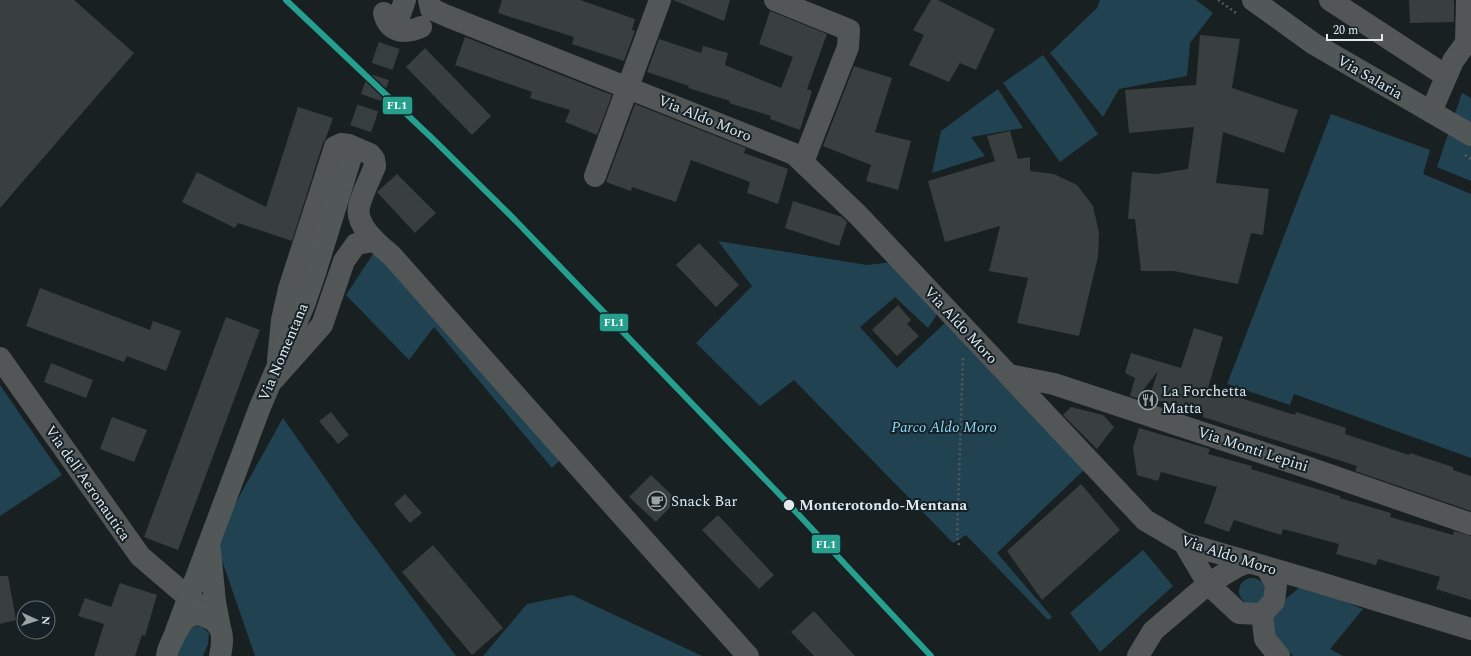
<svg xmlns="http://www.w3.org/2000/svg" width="1471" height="656" viewBox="0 0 1471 656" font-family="Spectral,serif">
	<rect width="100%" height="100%" fill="#192022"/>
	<path fill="#214351" d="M1100,0H1196L1213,13L1190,43L1187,76L1119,89L1103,117L1050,53L1097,8Z
		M1043,55L1098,134L1060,162L1003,83Z
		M998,89L1023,128L971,137L985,156L932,173L941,131Z
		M1462,93L1471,98V181L1437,167Z
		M1331,114L1430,150L1423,174L1471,194V458L1294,394L1290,405L1227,384Z
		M718,241L867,265L893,262L940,310L928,328L895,297L860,327L897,368L946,322L1086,468L997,553L1052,617L1048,620L966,535L953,543L794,380L760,406L696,343L752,286Z
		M375,251L562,458L552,468L434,327L409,360L346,295Z
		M0,385L62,475L0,516Z
		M283,418L355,521L456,656H255L215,540Z
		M1143,550L1173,586L1100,652L1070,613Z
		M1239 591a13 13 0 1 1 26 0a13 13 0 1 1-26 0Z
		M1305,586L1363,609L1330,649L1343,656H1293L1273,636L1267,615L1300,587Z
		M572,595L702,656H483L527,604Z
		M195,626L202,627L209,633L208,644L203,656H178L187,632Z"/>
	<path fill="#393e3f" d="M0,0H74L134,53L0,208Z
		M502,0H580L635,19L632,30L635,31L624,61L572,44L574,37L498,13Z
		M673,0H730L724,21Z
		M931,0H938L995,29L976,70L960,63L949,82L909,65L924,35L913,30Z
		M1409,0H1454V22L1410,23Z
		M770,11L827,34L807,89L812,91L800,130L770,119L771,116L729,103L730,101L688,88L689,86L647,72L659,39L701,53L703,46L728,53L725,65L781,88L793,57L759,44Z
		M1200,35L1240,39L1232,88L1298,110L1284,153L1223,132L1216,183L1269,189L1263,235L1251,233L1238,284L1174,271H1141L1135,219H1128L1132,172L1156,174L1188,169L1194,127L1129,133L1125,90L1196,85Z
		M465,37L612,95L597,135L565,122L570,110L530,98L532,92L455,65Z
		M425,48L491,116L472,135L406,67Z
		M854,66L892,78L875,132L911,141L898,190L866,181L871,165L823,146Z
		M635,104L746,148L744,153L788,169L778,204L747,193L750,182L691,160L676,202L632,187L631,191L606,182Z
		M298,107L333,118L326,138L323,143L292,241L238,223L235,228L182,202L197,172L266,207Z
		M1010,131L1018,159L1030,157V171L1054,174L1077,185L1093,206L1099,233L1098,257L1079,336L1017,323L1028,278L989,271L1000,226L945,242L928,181L995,161L987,136Z
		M397,174L436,213L415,233L377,192Z
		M793,201L842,217L847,222L839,246L785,228Z
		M699,243L739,285L716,307L676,265Z
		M40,288L150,330L153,321L181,331L166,371L127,356L124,362L26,326Z
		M898,305L911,320L907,324L919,336L897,356L872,330Z
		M226,317L260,330L178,550L144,537Z
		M1194,328L1223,337L1208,388L1295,415L1296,412L1346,428L1345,434L1409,455L1410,453L1453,467V470L1471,476V511L1355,471L1357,466L1203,417V414L1149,398L1158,371L1137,398L1130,396L1135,378L1125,373L1131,353L1181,368Z
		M51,363L93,380L86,398L44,382Z
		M1071,407L1103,415L1114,427L1097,449L1063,415Z
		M331,412L349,435L338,444L319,421Z
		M112,417L147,430L134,462L100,449Z
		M1139,428L1210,449L1208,454L1252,466L1251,469L1340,496V498L1391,513L1390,517L1453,535L1454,531L1471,536V600L1436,589L1440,577L1378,559L1376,565L1336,554L1339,544L1283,529L1281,535L1234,520L1229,532L1204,523L1217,487L1161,472L1158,481L1137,475L1133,448Z
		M651,475L677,500L656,522L629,497Z
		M1081,484L1120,530L1042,600L1007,551Z
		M405,494L422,513L410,523L394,504Z
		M718,515L774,575L759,589L702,530Z
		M433,545L503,628L472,655L402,572Z
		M0,576H8L16,620L0,624Z
		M120,583L157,595L145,636L142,635L135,656H94L104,624L78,616L85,598L111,607Z
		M814,611L855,656H814L791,632Z"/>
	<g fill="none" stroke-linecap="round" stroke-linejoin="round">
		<path stroke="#373e40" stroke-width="22" stroke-dasharray="22 11" stroke-linecap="butt" d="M350,160L399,17"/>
		<path stroke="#555859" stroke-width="2.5" stroke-dasharray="2 3" stroke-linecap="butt" d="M1218,0L1236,13
			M1465,155L1471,159
			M959,545L957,538L963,357"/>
		<path stroke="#535657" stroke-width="22" d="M429,0L431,9L447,16L794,154L858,215L1145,520L1184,543L1314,581L1471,629
			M775,0L849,30L848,47L803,162
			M1330,0L1446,76
			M1431,112L1453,61L1466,43L1467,0
			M375,166C370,179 362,193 359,207C355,226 379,245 392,256L627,521L748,656
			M595,176L660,0
			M0,358L140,556L189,598L203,608
			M278,360L282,320L289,289L335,147
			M1009,375L1054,384L1309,468L1471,524
			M274,379L322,325L344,261L356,244L374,241
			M1184,543L1208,584L1239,613L1262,614L1274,601L1276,585L1267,568
			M1262,614L1265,639L1279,656
			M1138,656L1153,631L1208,584L1236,567L1248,562"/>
		<path stroke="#525758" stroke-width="22" d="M1253,0L1314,44L1471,135
			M399,17L405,0
			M210,550L215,602L220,628
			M176,631L260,407L304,305L315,273L350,160
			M167,656C167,651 170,646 172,641C176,632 180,622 189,616C193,614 200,614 204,616C224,622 224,638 220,656"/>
		<path stroke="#535657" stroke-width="22" d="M384,13C389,33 405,34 421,27
			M335,147L341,144L349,145L370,154L374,159L375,166"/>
		<g stroke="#152126" stroke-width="9">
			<path id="rail-1" d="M286,0L435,141L515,220L782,497L931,656"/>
		</g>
		<use href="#rail-1" stroke="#269f8c" stroke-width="6"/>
	</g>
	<defs>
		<g id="restaurant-ring" transform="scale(1)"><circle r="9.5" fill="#152126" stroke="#9ba3a5" stroke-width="1.5"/><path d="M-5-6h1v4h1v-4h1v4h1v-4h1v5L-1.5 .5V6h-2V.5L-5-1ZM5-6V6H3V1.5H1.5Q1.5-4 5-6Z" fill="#9ba3a5"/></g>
		<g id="cafe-ring" transform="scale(1)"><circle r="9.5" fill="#152126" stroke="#9ba3a5" stroke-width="1.5"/><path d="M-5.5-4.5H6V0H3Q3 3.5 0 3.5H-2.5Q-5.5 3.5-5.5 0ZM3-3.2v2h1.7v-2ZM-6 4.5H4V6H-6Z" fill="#9ba3a5"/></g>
	</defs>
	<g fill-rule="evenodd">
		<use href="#restaurant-ring" x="1148" y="400"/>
		<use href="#cafe-ring" x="657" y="501"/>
	</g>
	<circle fill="#e1e9ec" stroke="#152126" stroke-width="1.5" cx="789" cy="505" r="6"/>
	<g text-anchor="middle" stroke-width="4" stroke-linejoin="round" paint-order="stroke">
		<g font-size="15" fill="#e1e9ec" stroke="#152126">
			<text transform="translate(1370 77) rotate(30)" y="5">Via Salaria</text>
			<text transform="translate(705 118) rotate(22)" y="5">Via Aldo Moro</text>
			<text transform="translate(961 325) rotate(47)" y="5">Via Aldo Moro</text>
			<text transform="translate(283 352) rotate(-67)" y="5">Via Nomentana</text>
			<text transform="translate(1253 449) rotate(18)" y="5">Via Monti Lepini</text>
			<text transform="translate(88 483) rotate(55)" y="5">Via dell'Aeronautica</text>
			<text transform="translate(1229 555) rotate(18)" y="5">Via Aldo Moro</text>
		</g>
		<g font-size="15" fill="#e1e9ec" stroke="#152126" text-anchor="start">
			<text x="1162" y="396">La Forchetta<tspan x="1162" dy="17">Matta</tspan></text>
			<text x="671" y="506">Snack Bar</text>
		</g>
		<g font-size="15" font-style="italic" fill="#8cdcfe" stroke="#152126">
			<text x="944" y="432">Parco Aldo Moro</text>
		</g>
		<g font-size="15" font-weight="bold" fill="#e1e9ec" stroke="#152126" text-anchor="start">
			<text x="799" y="510">Monterotondo-Mentana</text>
		</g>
	</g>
	<g stroke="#152126" stroke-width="1.5">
		<rect x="382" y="96" width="31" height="19" rx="4" fill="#269f8c"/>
		<rect x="599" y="313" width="30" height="19" rx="4" fill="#269f8c"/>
		<rect x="811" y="534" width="30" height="20" rx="4" fill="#269f8c"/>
	</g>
	<g font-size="11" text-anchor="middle" font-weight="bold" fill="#fff">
		<text x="397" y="109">FL1</text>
		<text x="614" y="326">FL1</text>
		<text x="826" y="548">FL1</text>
	</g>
	<g transform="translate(36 620) rotate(93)"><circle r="19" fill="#152126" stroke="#677175"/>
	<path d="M0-3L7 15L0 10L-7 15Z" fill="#9ba3a5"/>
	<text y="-6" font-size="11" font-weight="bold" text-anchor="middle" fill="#e1e9ec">N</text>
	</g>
	<path d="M1327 34v6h55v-6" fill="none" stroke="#e1e9ec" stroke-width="2"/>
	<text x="1333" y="34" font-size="12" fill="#e1e9ec" stroke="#152126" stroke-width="3" paint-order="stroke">20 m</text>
</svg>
